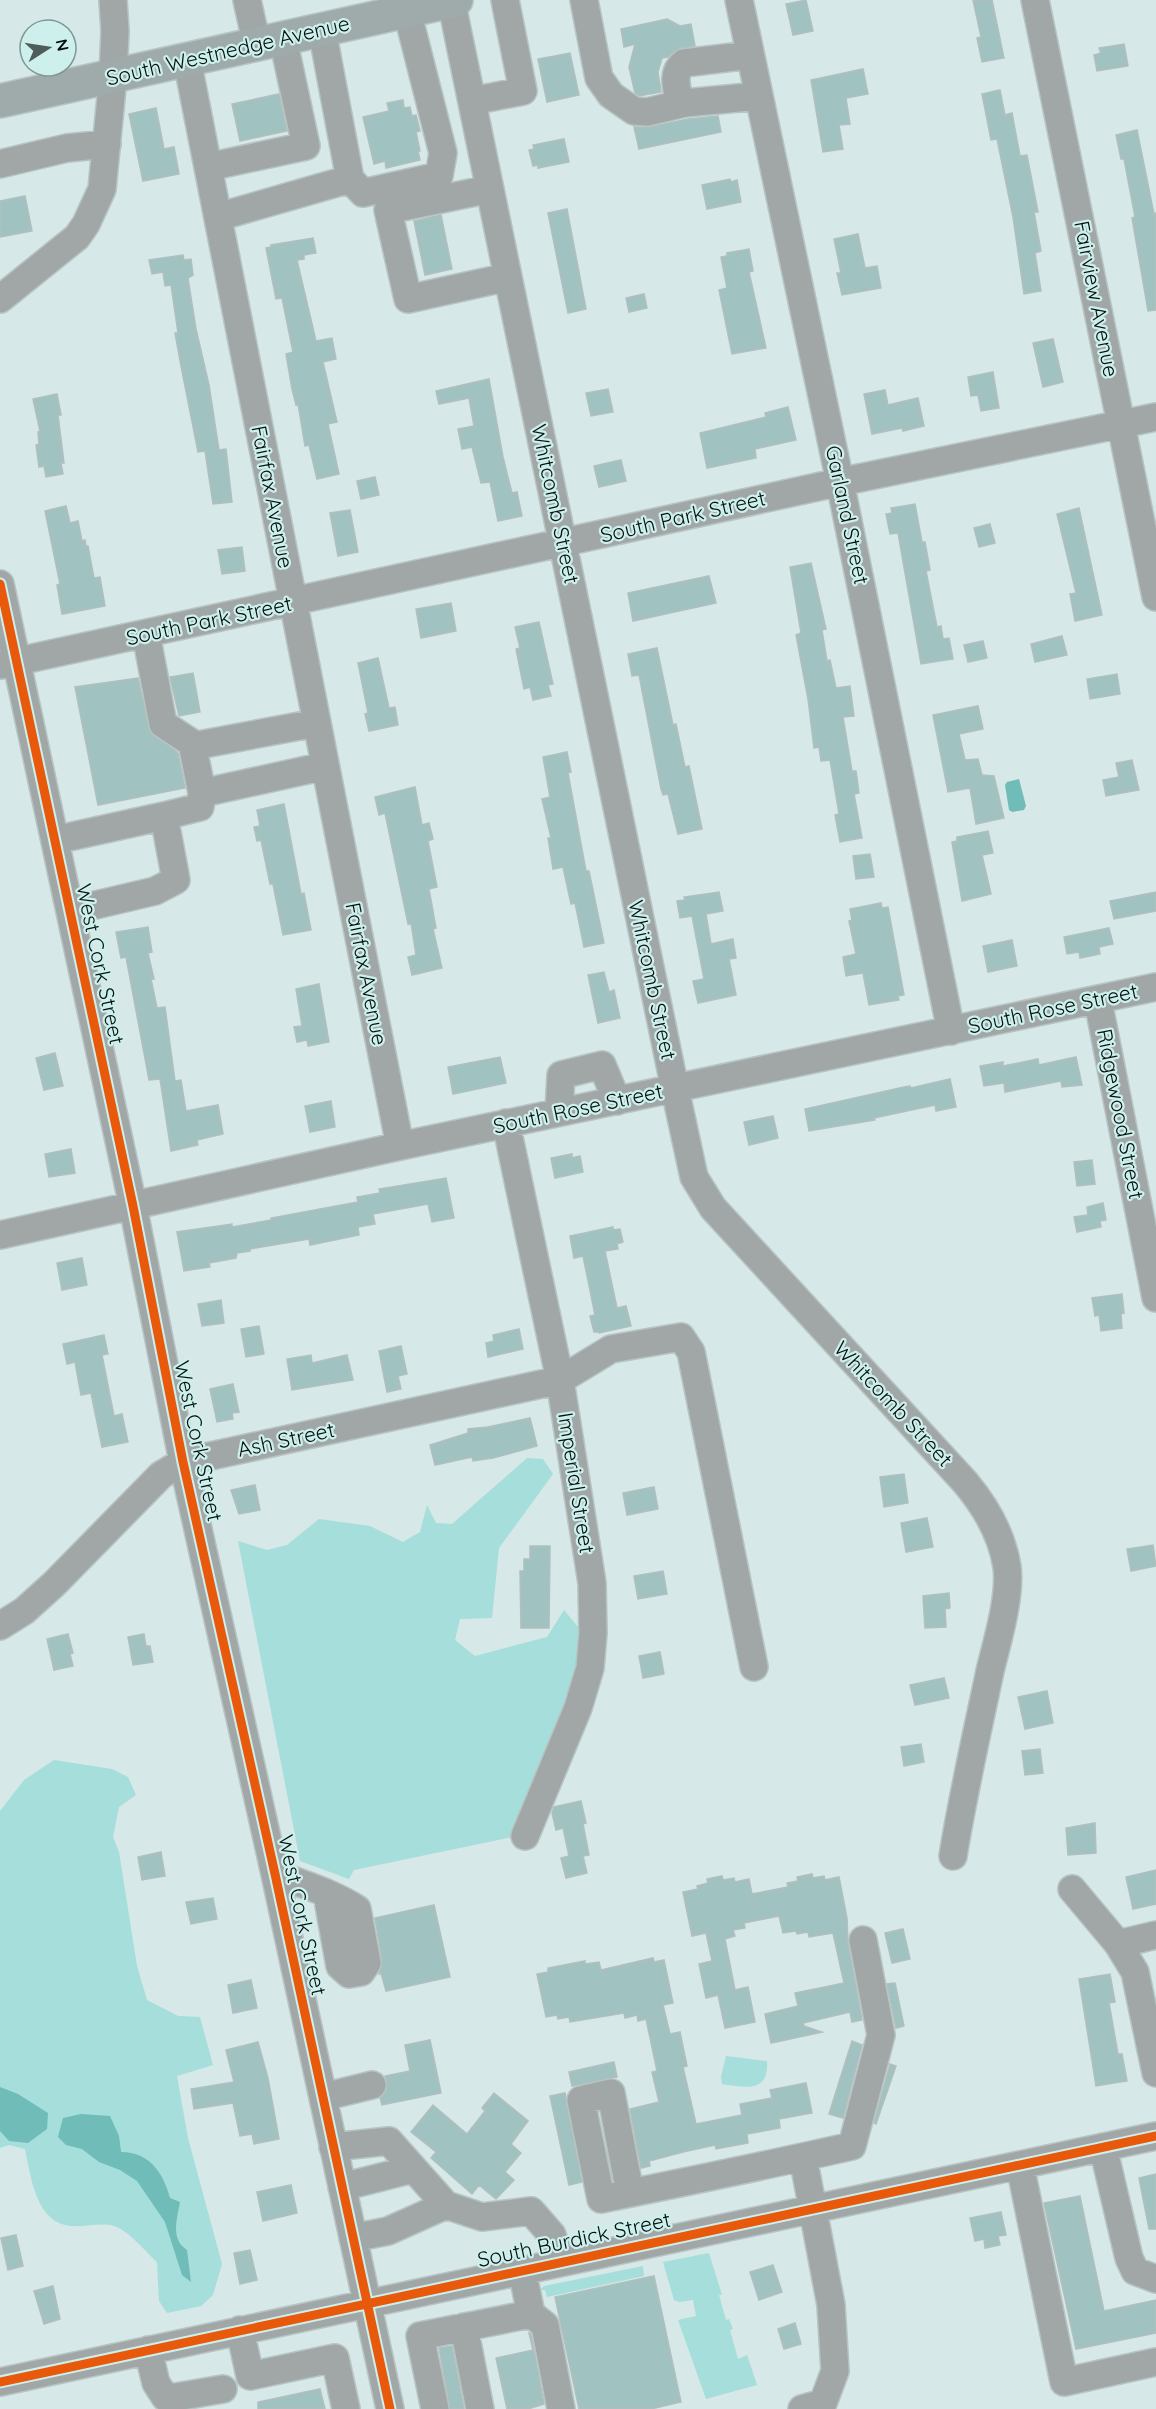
<svg xmlns="http://www.w3.org/2000/svg" width="1156" height="2409" viewBox="0 0 1156 2409" font-family="Quicksand,sans-serif">
	<rect width="100%" height="100%" fill="#d6e8e7"/>
	<path fill="#a5deda" d="M527,1458L543,1459L553,1474L499,1548L492,1618L460,1619L455,1640L475,1656L547,1637L564,1610L584,1634V1669L517,1836L354,1870L349,1879L300,1861L238,1541L267,1550L287,1545L319,1519L370,1526L403,1542L420,1532L427,1505L436,1523L452,1524Z
		M54,1760L112,1769L128,1777L136,1795L119,1807L113,1837L119,1852L137,1966L147,2000L178,2016L200,2017L213,2065L177,2076L188,2138L222,2264L213,2295L201,2306L167,2313L159,2301L157,2262C146,2252 128,2230 114,2226C102,2222 85,2227 72,2226C36,2224 31,2177 25,2149L9,2145L0,2148V1811L24,1780Z
		M726,2056L767,2061C769,2094 745,2087 722,2084L721,2077Z
		M709,2253L722,2295H719L726,2320L729,2319L733,2329L730,2330L738,2359L747,2355L757,2385L706,2399L678,2320L696,2316L693,2300L679,2302L674,2300L663,2262Z
		M643,2266L644,2276L547,2297L545,2290H540L544,2286Z"/>
	<path fill="#6fbcb8" d="M1019,779L1026,806L1024,810L1012,812L1009,810L1005,785L1007,782Z
		M0,2087L18,2094L48,2113L47,2129L28,2143L9,2141L0,2131Z
		M81,2114L110,2116L119,2136L121,2152C149,2152 163,2172 170,2198L180,2202C177,2219 170,2239 187,2250L191,2282L182,2275L165,2222L137,2181L120,2170L99,2162L82,2149L66,2145L58,2137L63,2118Z"/>
	<path fill="#a0c2c0" stroke="#b1bfbe" stroke-width="1.5" d="M806,0L813,31L793,35L786,4Z
		M973,0H992L1004,58L982,62L977,38L981,37Z
		M667,19L680,26L691,24L695,46L681,48L668,57L662,58L658,72L661,92L639,96L635,93L629,67L635,44L624,47L621,29Z
		M1124,44L1128,66L1097,71L1094,55L1101,53L1099,48Z
		M570,53L579,95L547,102L538,59Z
		M863,69L868,94L846,98L850,124L839,125L843,149L823,152L811,80Z
		M1000,90L1005,115L1012,113L1020,156L1027,155L1038,212H1034L1041,251L1035,253L1041,291L1024,294L1013,217L997,139L991,140L982,94Z
		M279,94L287,131L240,141L232,104Z
		M403,100L404,108L410,107L412,116L416,115L420,131L416,132L420,151H418L420,160L386,168L385,161L374,164L363,117L389,111L387,103Z
		M156,108L164,149L174,147L179,174L143,181L129,114Z
		M718,116L721,132L639,149L634,127H650L688,119Z
		M1137,130L1154,214L1156,213V310L1148,311L1132,218L1135,217L1124,159H1121L1116,135Z
		M564,139L569,162L538,168V165L533,166L529,150L534,149L533,145Z
		M730,179L731,182L737,180L741,202L707,209L702,185Z
		M25,196L32,231L0,237V201Z
		M567,209L586,309L568,313L548,213Z
		M441,215L452,269L425,275L414,221Z
		M858,234L865,268L877,266L881,288L842,295L837,273H841L834,239Z
		M313,238L316,253L304,255V259L297,260L316,341L332,338L336,359L323,362L337,422L328,424L339,474L317,479L309,445L305,446L298,404L296,405L292,389L286,354L293,352L282,298L276,299L266,248L271,247V245Z
		M749,249L753,271L749,272L766,348L732,354L719,290L727,288L721,257L727,256V253Z
		M183,255L184,260L191,259L193,275L188,278L196,329L209,385L219,450L226,449L232,502L213,504L205,451L198,452L181,366L175,333H178L171,285L165,286L163,272L152,274L149,260Z
		M644,294L647,308L629,312L626,298Z
		M1053,339L1063,382L1043,387L1033,343Z
		M993,372L999,408L981,411L978,395L971,396L968,377Z
		M489,379L503,457L512,493L517,492L522,516L498,521L490,482L481,483L472,447L462,449L458,429L474,426L469,398L439,404L436,391Z
		M608,389L613,412L591,416L586,393Z
		M885,390L888,405L918,398L924,426L903,431L902,428L872,434L864,394Z
		M57,394L61,415H58L64,463H61L63,474L46,477L44,466L39,467L36,445L39,444L38,432L40,431L33,399Z
		M788,407L796,440L755,449L756,458L707,468L700,433L766,417L765,413Z
		M621,460L626,481L599,487L594,466Z
		M375,477L379,495L361,499L357,481Z
		M915,504L922,542H925L930,570L926,571L937,627L941,626L943,639L949,638L953,659L921,664L898,533L890,534L886,514L892,513L891,508Z
		M66,506L70,523L78,521L82,541L85,540L86,546H88L94,578L100,577L105,606L62,614L57,585L60,584L45,511Z
		M1079,508L1102,615L1075,621L1070,594L1076,593L1057,514Z
		M350,510L358,552L338,556L330,513Z
		M990,524L995,543L979,547L974,528Z
		M242,547L245,571L222,574L218,550Z
		M811,563L826,629L822,630L827,661L830,660L836,688L850,686L854,716L843,717L852,771H856L859,793L854,794L862,838L840,842L835,815L839,814L830,760L821,761L819,747L814,748L808,699L796,635L801,633L790,567Z
		M709,576L716,603L633,621L628,593Z
		M451,603L456,631L421,638L416,609Z
		M539,622L553,684L548,685L551,696L533,700L530,687L524,689L516,649L520,648L515,627Z
		M1062,636L1067,655L1035,662L1031,644Z
		M983,641L987,658L968,662L964,645Z
		M657,648L673,725L676,724L685,767L689,766L702,829L678,834L668,794L663,795L661,789L639,675L632,676L628,654Z
		M378,658L389,708L395,707L398,725L369,731L365,714L368,713L358,663Z
		M193,673L200,712L179,716L170,677Z
		M1117,674L1120,694L1090,699L1087,679Z
		M138,678L150,732L178,753L185,788L98,805L75,687Z
		M978,706L983,729L959,734L965,760L978,759L982,775L994,776L1004,818L976,824L970,788L948,792L933,715Z
		M567,752L571,772L568,773L586,871H589L604,943L584,947L575,903L571,904L563,867L553,869L548,838H551L542,799L550,797L543,757Z
		M1132,760L1139,790L1106,796L1103,780L1119,777L1116,763Z
		M415,787L422,825L429,823L433,839L428,841L437,887L429,889L436,928L433,929L442,968L412,975L408,957L416,955L411,923L408,924L385,813L379,815L375,797Z
		M284,804L301,894L304,893L311,930L283,935L273,884H270L261,840L257,841L254,827L260,826L257,810Z
		M988,831L993,853L982,855L991,894L962,901L952,842L957,841V837Z
		M870,854L874,877L856,879L853,856Z
		M719,892L723,911L706,914L711,944L733,939L736,958L729,959L736,995L698,1003L693,981L704,979L692,916L680,918L677,901L685,900L684,897Z
		M1156,892V911L1114,919L1110,901Z
		M881,903L882,908L888,907L904,995L898,996L899,1000L869,1005L863,973L846,976L843,957L856,954L849,921L852,920L850,909Z
		M148,927L152,952L148,953L154,979H151L157,1008L165,1007L175,1081L181,1080L186,1111L218,1105L223,1134L197,1140L198,1145L171,1151L160,1079L149,1080L126,957L121,958L116,932Z
		M1109,928L1113,944L1099,947L1100,954L1080,958L1079,952L1067,954L1064,937Z
		M1012,940L1017,966L988,972L983,946Z
		M604,972L609,992L614,990L620,1018L598,1023L588,975Z
		M319,984L329,1042L308,1046L307,1040L297,1042L294,1027L302,1026L296,989Z
		M55,1053L63,1086L44,1090L36,1058Z
		M500,1057L506,1083L453,1094L448,1067Z
		M1076,1057L1082,1085L1062,1087L1061,1081L1005,1092L1004,1083L984,1086L980,1066L1003,1062V1066L1038,1059L1039,1065Z
		M950,1079L956,1107L936,1111L935,1105L874,1118L875,1120L809,1131L805,1109L904,1087L910,1086L911,1088Z
		M331,1101L335,1127L310,1132L305,1106Z
		M773,1116L778,1138L749,1145L744,1122Z
		M71,1149L75,1173L49,1177L45,1154Z
		M572,1154V1158L580,1156L583,1172L555,1178L551,1158Z
		M1092,1160L1095,1184L1077,1186L1074,1162Z
		M446,1178L454,1218L432,1222L428,1204L373,1214L375,1224L358,1227L359,1235L310,1245L309,1239L250,1249V1251L237,1253L236,1258L209,1263L210,1267L184,1271L177,1232L232,1224V1227L271,1220V1218L358,1202L357,1197L380,1193L379,1189Z
		M1103,1203L1106,1220L1100,1221L1101,1227L1077,1232L1074,1217L1088,1215L1087,1207Z
		M613,1227V1230L620,1229L623,1242L617,1244L618,1249L605,1251L617,1308L626,1306L631,1326L599,1333L598,1332H594L590,1316L595,1315L583,1256L574,1258L570,1236Z
		M82,1258L87,1285L62,1290L57,1263Z
		M1122,1294L1124,1313L1121,1314L1122,1328L1101,1331L1099,1315L1095,1316L1092,1298Z
		M221,1300L224,1323L202,1326L198,1304Z
		M259,1326L264,1354L246,1357L241,1329Z
		M519,1329L523,1349L488,1357L486,1343L494,1341L493,1335Z
		M104,1335L108,1354L102,1355L114,1416L122,1414L128,1442L102,1447L91,1393L81,1395L75,1362L67,1364L63,1344Z
		M401,1346L407,1374L398,1376L401,1389L387,1392L379,1351Z
		M311,1355L312,1363L347,1355L353,1380L292,1390L287,1359Z
		M233,1384L239,1412L232,1413L233,1419L217,1422L210,1389Z
		M530,1418L537,1446L493,1458L473,1461L472,1457L435,1465L430,1445L468,1433V1429L488,1427Z
		M904,1474L908,1503L884,1507L880,1477Z
		M255,1485L260,1510L239,1514L231,1490Z
		M654,1487L658,1509L627,1515L623,1493Z
		M927,1518L933,1547L906,1552L901,1523Z
		M1153,1545L1156,1566L1131,1571L1127,1549Z
		M530,1546H550L549,1628H521L520,1571H524V1559H530Z
		M663,1571L667,1594L638,1599L634,1576Z
		M949,1593L950,1608L945,1609L946,1627L925,1628L923,1596Z
		M68,1634L73,1653L70,1654L73,1666L54,1670L47,1639Z
		M144,1634L146,1646H150L153,1662L133,1665L128,1637Z
		M660,1652L664,1674L643,1678L639,1656Z
		M944,1678L949,1698L915,1705L910,1685Z
		M1047,1691L1053,1723L1025,1729L1018,1697Z
		M921,1744L924,1762L904,1766L901,1747Z
		M1040,1749L1043,1773L1025,1775L1022,1751Z
		M581,1801L586,1823L583,1824L589,1855L583,1856L587,1873L566,1878L561,1858L569,1856L563,1828L556,1830L552,1813L554,1807Z
		M1095,1823L1096,1853L1068,1855L1066,1828Z
		M161,1852L165,1876L142,1880L138,1857Z
		M1156,1870V1904L1133,1909L1126,1877Z
		M812,1874L813,1878L824,1876L825,1880L839,1877L847,1918L848,1943L862,2020L852,2022L850,2012L803,2023L804,2026L822,2032L771,2043L765,2014L798,2006L795,1993L844,1983L833,1933L809,1937L808,1932L797,1934L796,1931L783,1933L779,1916L744,1923L745,1928L733,1930L735,1936L725,1939L735,1990L748,1987L755,2022L725,2028L718,1995L706,1998L699,1964L712,1961L706,1933L692,1936L683,1892L698,1889L697,1886L708,1883L707,1879L722,1876L723,1880L734,1878L735,1882L749,1879L752,1894L788,1887L787,1883L798,1881L797,1877Z
		M213,1898L217,1919L191,1924L186,1902Z
		M434,1905L450,1977L386,1991L381,1973L379,1974L382,1960L375,1918Z
		M903,1929L910,1959L892,1963L885,1933Z
		M653,1958L654,1962L664,1960L673,2003L663,2005L670,2034L680,2032L687,2066L683,2067L696,2124L742,2115L740,2104L772,2098L770,2090L806,2083L812,2113L779,2119L780,2128L747,2134L748,2143L716,2149L715,2145L683,2152L649,2161L650,2166L641,2168L630,2109L659,2102L652,2072L657,2071L646,2019L638,2021L637,2015L625,2018L624,2013L570,2022L569,2017L558,2019L557,2015L546,2017L537,1974L548,1972V1968L585,1961V1964L599,1962L601,1970Z
		M1110,1974L1115,2002L1109,2003L1118,2054H1122L1127,2081L1096,2086L1079,1979Z
		M251,1980L257,2008L233,2013L228,1985Z
		M895,1983L904,2026L896,2028L887,1984Z
		M430,2040L441,2093L382,2105L380,2098L387,2089L385,2076L410,2071L405,2045Z
		M852,2041L862,2045L843,2118L829,2114Z
		M258,2042L268,2078L279,2139L254,2144L252,2134L240,2136L233,2103L194,2109L191,2089L234,2082L226,2050Z
		M614,2062L617,2077L572,2086L569,2072Z
		M890,2064L896,2066L876,2124L874,2123Z
		M494,2093L528,2121L511,2144L521,2153L505,2172L514,2180L496,2199L479,2185L472,2194L431,2158L436,2152L411,2132L433,2105L467,2134L485,2111L482,2108Z
		M565,2093L582,2182L569,2185L550,2096Z
		M1156,2174V2229H1149L1139,2178Z
		M291,2185L297,2213L263,2221L257,2192Z
		M1080,2196L1104,2311L1156,2300V2333L1076,2349L1044,2203Z
		M1001,2212L1006,2235L998,2236L1000,2245L985,2248L984,2239L975,2241L970,2218Z
		M16,2235L23,2266L8,2270L1,2238Z
		M250,2250L257,2280L240,2284L234,2253Z
		M773,2265L782,2292L759,2300L750,2272Z
		M654,2276L681,2402L651,2409H579L555,2297Z
		M53,2286L60,2319L44,2324L34,2291Z
		M795,2323L801,2344L784,2349L778,2329Z
		M529,2333L531,2334L544,2404L528,2409H507L496,2358L533,2350Z
		M452,2346L464,2409H450L439,2348Z
		M320,2389L325,2409H258V2402Z"/>
	<g fill="none" stroke-linecap="round" stroke-linejoin="round">
		<g stroke="#b6c4c3" stroke-width="30">
			<path id="minor" d="M247,0L257,45
				M451,0L675,1089L694,1177L713,1208L965,1482C986,1507 1002,1534 1007,1567C1011,1596 997,1642 990,1671C977,1733 963,1794 953,1856
				M584,0L599,78L611,95L634,111L647,112L685,103
				M739,0L840,482L951,1031
				M1035,0L1156,597
				M322,30L350,179L363,193L439,176L443,153L407,11
				M750,55L684,63C672,72 676,86 679,99L685,103L759,96
				M187,60L400,1146
				M472,101L523,91L505,0
				M0,164L67,148L107,144
				M208,167L306,146L283,39
				M490,189L388,210L408,299L508,277
				M218,217L350,179
				M0,299L77,237L86,224L102,189L113,77L115,31L113,0
				M0,584L133,1206L183,1462L275,1874L390,2409
				M146,634L163,724L192,743L202,793L200,807L164,816
				M0,665L840,482L1156,417
				M193,746L316,723
				M202,793L325,766
				M55,840L164,816L176,880L155,891L70,911
				M1098,1001L1156,1298
				M559,1112L561,1075L602,1065L617,1101
				M506,1123L560,1380L592,1583L593,1633L590,1668L578,1708L525,1836
				M0,1235L400,1146L1156,987
				M0,1626L24,1611L54,1584L161,1475L183,1462L560,1380L611,1349L681,1337L691,1352L754,1667
				M275,1874C303,1884 332,1893 357,1909L367,1963L361,1972L349,1974L340,1966L327,1894
				M1072,1889L1118,1944L1135,1972L1156,2073
				M1118,1944L1156,1935
				M323,2097L372,2085
				M333,2147L389,2141L446,2205L482,2217L531,2211L552,2235L561,2262
				M1103,2147L1129,2258L1135,2271L1156,2279
				M1020,2165L1064,2382L1156,2362
				M342,2187L413,2169
				M630,2193L611,2093L581,2100L601,2199C685,2182 769,2165 852,2146L881,2035L863,1940
				M353,2238L388,2231L446,2205
				M531,2314L545,2325L561,2409
				M464,2327L480,2409
				M240,2330L250,2376L335,2358L346,2409
				M148,2350L156,2383L165,2397H176L223,2389
				M0,2382L1156,2136
				M435,2409L420,2336L531,2314L522,2270
				M802,2409L823,2403L835,2371L831,2305L803,2157"/>
		</g>
		<g stroke="#b6c4c3" stroke-width="36">
			<path id="major" d="M0,101L456,0"/>
		</g>
		<use href="#minor" stroke="#a1a7a7" stroke-width="27"/>
		<use href="#major" stroke="#9fabaa" stroke-width="33"/>
		<g stroke="#cef0ed" stroke-width="13">
			<path id="cycleway" d="M0,584L133,1206L183,1462L275,1874L390,2409
				M0,2382L1156,2136"/>
		</g>
		<use href="#cycleway" stroke="#e8590c" stroke-width="9"/>
	</g>
	<g text-anchor="middle" stroke-width="4.5" stroke-linejoin="round" paint-order="stroke">
		<g font-size="21" fill="#051110" stroke="#cef0ed">
			<text transform="translate(228 51) rotate(-13)" y="7">South Westnedge Avenue</text>
			<text transform="translate(1096 299) rotate(79)" y="7">Fairview Avenue</text>
			<text transform="translate(272 497) rotate(79)" y="7">Fairfax Avenue</text>
			<text transform="translate(555 504) rotate(78)" y="7">Whitcomb Street</text>
			<text transform="translate(847 515) rotate(78)" y="7">Garland Street</text>
			<text transform="translate(683 517) rotate(-13)" y="7">South Park Street</text>
			<text transform="translate(209 621) rotate(-12)" y="7">South Park Street</text>
			<text transform="translate(100 964) rotate(78)" y="7">West Cork Street</text>
			<text transform="translate(366 974) rotate(79)" y="7">Fairfax Avenue</text>
			<text transform="translate(652 980) rotate(78)" y="7">Whitcomb Street</text>
			<text transform="translate(1053 1009) rotate(-12)" y="7">South Rose Street</text>
			<text transform="translate(578 1109) rotate(-12)" y="7">South Rose Street</text>
			<text transform="translate(1120 1114) rotate(79)" y="7">Ridgewood Street</text>
			<text transform="translate(893 1404) rotate(47)" y="7">Whitcomb Street</text>
			<text transform="translate(286 1440) rotate(-12)" y="7">Ash Street</text>
			<text transform="translate(198 1441) rotate(78)" y="7">West Cork Street</text>
			<text transform="translate(576 1483) rotate(81)" y="7">Imperial Street</text>
			<text transform="translate(302 1915) rotate(78)" y="7">West Cork Street</text>
			<text transform="translate(574 2240) rotate(-12)" y="7">South Burdick Street</text>
		</g>
	</g>
	<g transform="translate(48 48) rotate(78)"><circle r="28" fill="#cef0ed" stroke="#7e9795" stroke-width="1.5"/>
	<path d="M0-4.5L10 22L0 15L-10 22Z" fill="#4e5c5b"/>
	<text y="-9" font-size="16" font-weight="bold" text-anchor="middle" fill="#051110">N</text>
	</g>
</svg>
